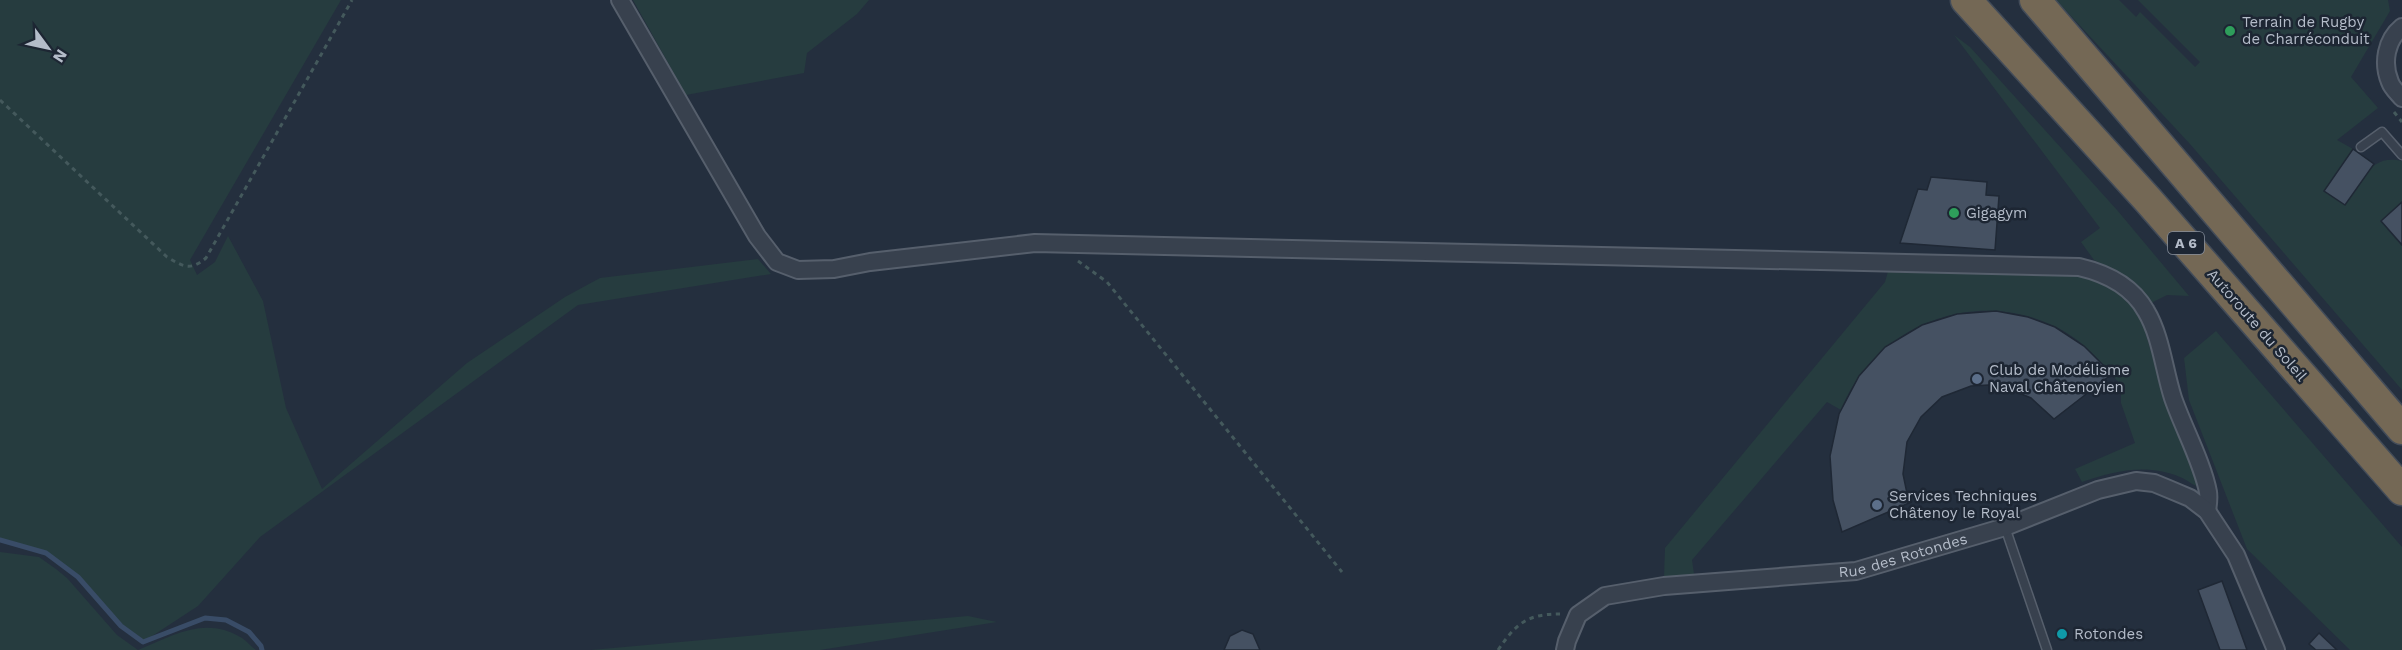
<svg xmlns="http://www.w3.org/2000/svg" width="2402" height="650" viewBox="0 0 2402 650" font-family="'Work Sans',sans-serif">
	<rect width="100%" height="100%" fill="#242f3e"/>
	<path fill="#263c3f" d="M0,0H341L190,260L197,275L215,262L228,236L263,301L286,408L322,489L467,363L565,297L600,278L758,259L771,274L578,305L260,537L198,606L143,642L121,626L78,577L46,553L0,540Z
		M633,0H869L857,14L807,53L804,73L686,95Z
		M2056,0H2119L2136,17L2140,12L2195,67L2200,62L2138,0H2388L2390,11L2351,77L2378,108L2337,140L2353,149L2325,191L2345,205C2361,182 2370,153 2402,161V390L2190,144Z
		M1954,35L1970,47L2117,210L2189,296L2167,295L2151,303L2113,270L2094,260L2081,242L2100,228Z
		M1889,268L2067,271L2114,286L2139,312L2162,387L2202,488C2193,486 2188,480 2180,477C2146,463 2114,471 2082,482L2075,469L2135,443L2121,403V385C2101,362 2083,340 2056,327C1973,286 1875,326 1841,410L1827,402L1692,560L1694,574L1664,577L1665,548L1885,282Z
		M2216,331L2402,547V650H2350L2247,549L2189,400L2184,358Z
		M0,552L39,557L56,569L67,578L117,635L138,650C173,636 204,615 242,638C247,641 251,647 256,650H0Z
		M968,616L997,622L820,650H591Z"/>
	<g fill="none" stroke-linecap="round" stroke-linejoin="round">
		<path stroke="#394c67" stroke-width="5" d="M0,540L46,553L78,577L121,626L143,642L205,618L226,620L249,632L261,646L262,650"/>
	</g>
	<path fill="#455162" stroke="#1f2835" stroke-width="1.5" d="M2353,149L2374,164L2345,205L2324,191Z
		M1931,177L1987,182L1986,195L1999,196L1995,250L1900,243L1918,189L1927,190Z
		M2402,202V245L2381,221Z
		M1996,311L2028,317L2055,327L2084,346L2112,374L2054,419L2031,398L2007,388L1989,385L1971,386L1942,397L1921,417L1907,442L1903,474L1909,503L1842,532L1833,500L1830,456L1839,414L1859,376L1885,347L1922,325L1957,314Z
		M2222,581L2247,650H2220L2198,590Z
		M1242,630L1253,634L1260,650H1224L1230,636Z
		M2319,633L2337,650H2316L2309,644Z"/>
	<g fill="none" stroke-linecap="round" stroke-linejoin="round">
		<g stroke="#565f6c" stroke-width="11">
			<path id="service" d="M2361,147L2382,132L2402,155
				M2005,527L2047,650"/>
		</g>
		<g stroke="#565f6c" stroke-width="20">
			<g id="minor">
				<path d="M620,0L757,236L777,262L798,270L834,269L870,262L1035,243L2079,267C2105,273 2132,286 2146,311C2161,336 2164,370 2173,398C2183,427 2203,464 2208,492C2209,498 2208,505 2207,511"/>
				<path d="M2402,27C2386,40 2382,63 2390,82C2392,88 2398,93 2402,98"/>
				<path id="s1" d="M1565,650L1567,641L1578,615L1605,596L1664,586L1856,571L2005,527L2098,490L2136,481L2154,483L2171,490L2190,498L2207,511L2236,555L2276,650"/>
			</g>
		</g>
		<g stroke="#434c59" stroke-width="33">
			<path id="motorway" d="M1966,0L2148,200L2402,490
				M2035,0L2402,429"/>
		</g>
		<path stroke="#44595c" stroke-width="3" stroke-dasharray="4.5 4.5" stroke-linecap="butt" d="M0,100L167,257C184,267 190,271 206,258L352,0
			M2394,112L2402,122
			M1078,261L1107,282L1342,572
			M1498,650C1516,624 1526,614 1560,614"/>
		<use href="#service" stroke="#38414e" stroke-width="8"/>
		<use href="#minor" stroke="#38414e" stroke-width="16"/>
		<use href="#motorway" stroke="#746855" stroke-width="30"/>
	</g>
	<g fill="#2e9e5b" stroke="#1d2633" stroke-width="2">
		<circle cx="2230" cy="31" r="6"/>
		<circle cx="1954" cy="213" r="6"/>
	</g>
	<g fill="#5c6f8a" stroke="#1d2633" stroke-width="2">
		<circle cx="1977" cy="379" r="6"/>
		<circle cx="1877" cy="505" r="6"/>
	</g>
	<circle fill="#0f9aa8" stroke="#1d2633" stroke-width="2" cx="2062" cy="634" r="6"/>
	<g text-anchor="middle" stroke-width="5" stroke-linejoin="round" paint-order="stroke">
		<rect fill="#1d2633" stroke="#878f9c" stroke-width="1.5" x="2168" y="232" width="36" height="22" rx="4.5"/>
		<g font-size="14" font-weight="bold" fill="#b4bcc9">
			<text x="2186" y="248">A 6</text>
		</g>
		<g font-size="15" fill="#b4bcc9" stroke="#1d2633" text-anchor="start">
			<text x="2242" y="27">Terrain de Rugby<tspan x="2242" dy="17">de Charréconduit</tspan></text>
			<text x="1966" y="218">Gigagym</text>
			<text x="1989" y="375">Club de Modélisme<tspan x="1989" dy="17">Naval Châtenoyien</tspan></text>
			<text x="1889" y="501">Services Techniques<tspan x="1889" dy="17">Châtenoy le Royal</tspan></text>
			<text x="2074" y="639">Rotondes</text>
		</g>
		<g font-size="15" fill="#b4bcc9" stroke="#1d2633">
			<text transform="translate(2257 325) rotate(49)" y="5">Autoroute du Soleil</text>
			<text dy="5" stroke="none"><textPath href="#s1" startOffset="372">Rue des Rotondes</textPath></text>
		</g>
	</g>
	<g transform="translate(48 48) rotate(123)" stroke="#1d2633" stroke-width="4.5" paint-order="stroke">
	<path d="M0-4.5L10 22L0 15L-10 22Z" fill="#b4bcc9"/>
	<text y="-9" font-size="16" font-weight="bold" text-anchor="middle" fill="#b4bcc9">N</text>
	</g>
</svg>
